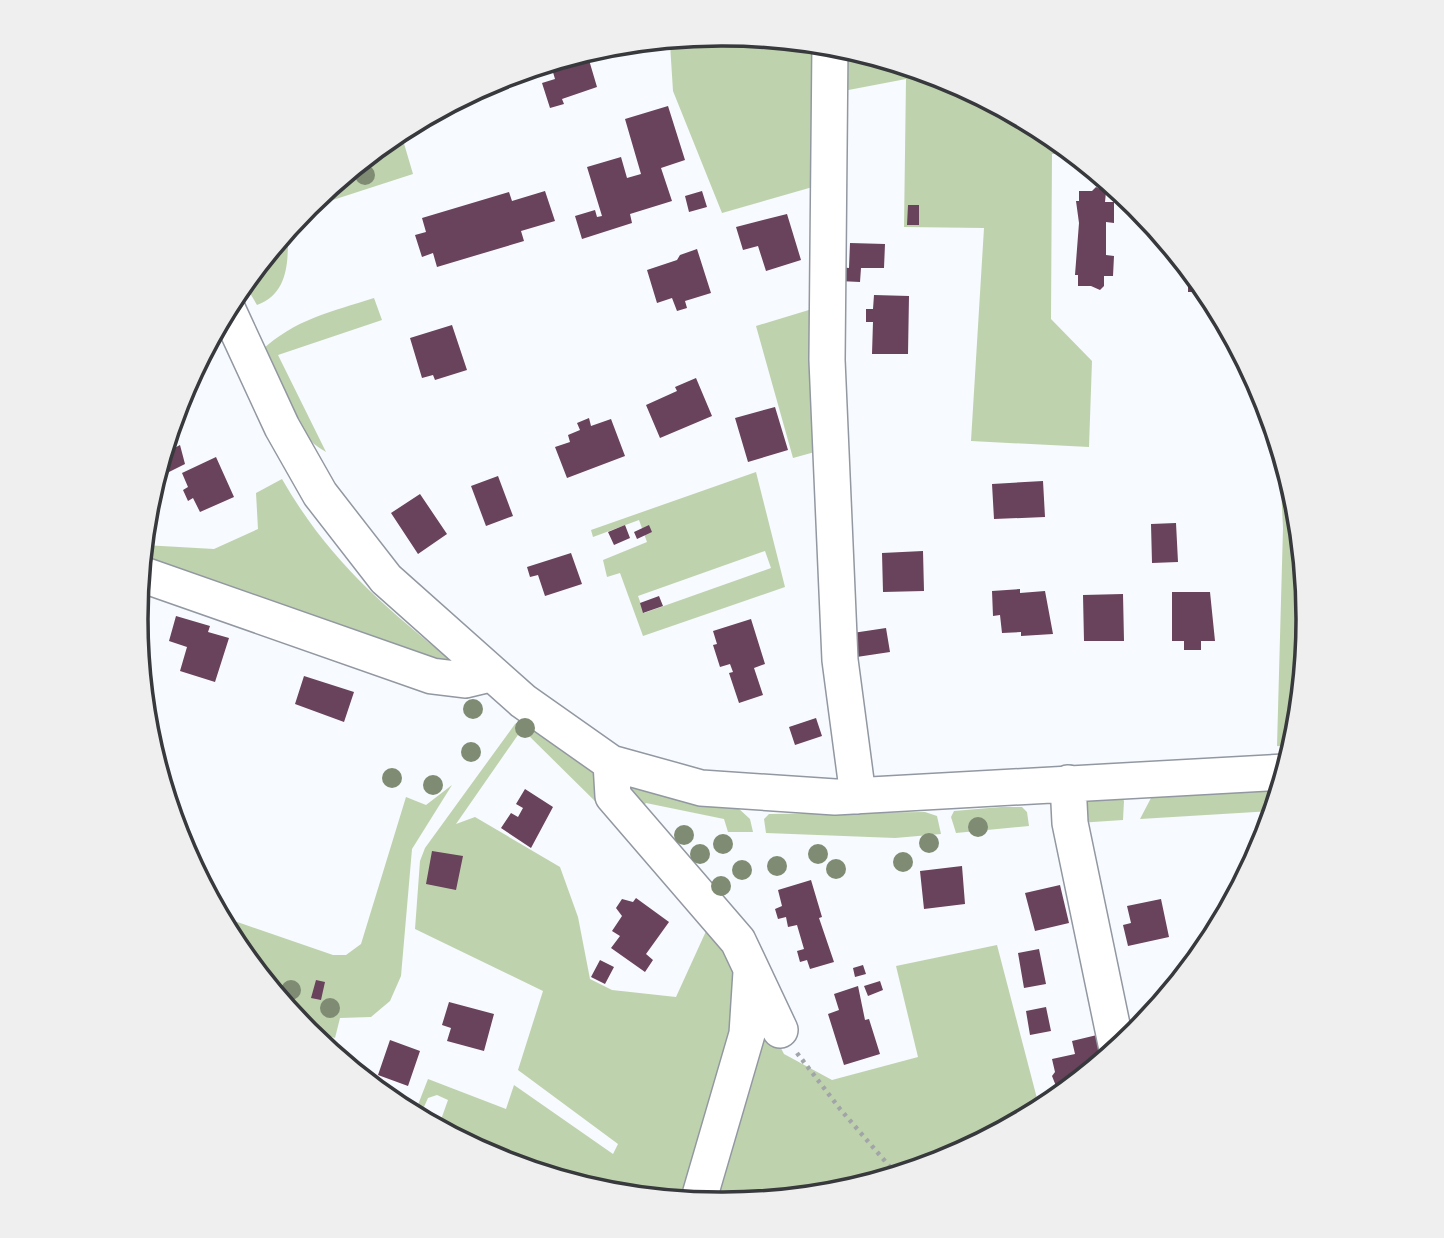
<svg xmlns="http://www.w3.org/2000/svg" width="1444" height="1238" viewBox="0 0 1444 1238" font-family="'DejaVu Sans',sans-serif">
	<rect width="100%" height="100%" fill="#f7fafe"/>
	<path fill="#bfd2ae" fill-rule="evenodd" d="M722,33L822,43L823,184L722,213L673,91L670,44Z
		M837,45L947,78L1048,132L1074,154H1052L1051,319L1092,361L1089,447L971,441L984,228L904,227L906,79L838,92Z
		M400,130L413,174L305,209L308,205Z
		M288,229C288,259 290,293 257,305L244,283Z
		M374,298L382,320L278,355L326,452C291,433 278,386 261,351C295,319 331,312 374,298Z
		M822,306V450L793,458L756,326Z
		M1279,446L1297,505L1308,619L1293,747L1277,746L1283,528Z
		M756,472L785,587L643,636L620,573L607,577L603,560L647,542L639,520L593,537L591,530ZM765,551L771,568L644,613L638,596Z
		M282,479C328,559 382,605 453,662L455,669L142,560L144,545L214,549L258,529L256,493Z
		M522,720L584,761L602,782L605,811L522,729L456,824L475,817L560,867L578,917L590,979L612,990L676,997L707,929L723,937L784,1054L832,1080L918,1057L896,966L997,945L1040,1110L946,1160L836,1194L722,1205L607,1193L497,1160L438,1128L448,1100L437,1095L428,1098L419,1118L414,1115L428,1079L506,1109L514,1085L613,1154L618,1144L518,1070L543,991L415,929L420,861L425,848L515,724Z
		M1281,784L1273,811L1140,819L1151,798L1158,793Z
		M452,785L412,849L401,976L390,1001L371,1017L340,1018L335,1038L303,1027L235,944L220,916L333,955H346L361,944L406,797L426,805Z
		M631,785L738,808L750,819L753,832H728L724,819L646,803L643,806L760,944L752,943L629,792Z
		M1121,795L1124,801L1123,820L1078,823L1086,798Z
		M1001,807H1022L1027,812L1029,826L956,833L951,817L954,811Z
		M925,812L937,816L941,834L895,838L766,833L764,819L769,814Z"/>
	<path fill="#69425b" d="M579,53L582,62L589,60L597,87L562,99L564,104L550,108L542,83L555,79L550,62Z
		M668,106L685,160L661,168L672,201L630,214L632,223L582,239L575,216L595,210L597,217L602,216L587,167L621,157L627,178L641,174L625,119Z
		M1096,187L1106,192L1105,202H1114V223L1106,222V255L1114,256L1113,276H1104V286L1100,290L1091,286H1078V275H1075L1079,223L1076,201H1079V191H1092Z
		M545,191L555,221L521,231L524,241L437,267L433,253L422,257L415,235L426,232L422,218L509,192L512,201Z
		M702,191L707,207L689,212L685,196Z
		M908,205H919V225H907Z
		M787,214L801,260L766,271L758,246L743,250L736,227Z
		M850,243L885,244L884,268H861L860,282L839,281V267L849,268Z
		M697,249L711,293L685,301L687,308L677,311L672,298L657,303L647,270L677,260L680,255Z
		M1188,268L1200,282L1208,292H1188Z
		M874,295L909,296L908,354H872L873,322H866V309H873Z
		M452,325L467,370L435,380L433,375L422,378L410,338Z
		M696,378L712,416L660,438L646,405L677,391L675,387Z
		M775,407L788,450L748,462L735,418Z
		M589,418L591,426L611,419L625,456L567,478L555,447L570,442L568,435L580,430L577,423Z
		M180,445L185,464L161,476L159,468L163,454Z
		M216,457L234,497L200,512L193,498L188,501L183,490L188,487L182,473Z
		M498,476L513,516L486,526L471,486Z
		M1043,481L1045,517L994,519L992,484Z
		M420,494L447,534L418,554L391,513Z
		M1176,523L1178,562L1152,563L1151,524Z
		M625,525L630,538L614,545L608,532Z
		M649,525L652,532L637,539L634,532Z
		M923,551L924,591L883,592L882,553Z
		M571,553L582,584L545,596L538,575L530,577L527,567Z
		M1020,589V593L1045,591L1053,634L1021,636V632L1002,633L1000,615L993,616L992,591Z
		M1172,592H1210L1215,641H1201V650H1184V641H1172Z
		M1123,594L1124,641H1084L1083,595Z
		M659,596L663,606L643,613L640,603Z
		M176,616L210,626L208,632L229,638L215,682L180,671L187,647L169,641Z
		M751,619L765,664L754,668L763,695L739,703L729,673L733,672L730,664L720,667L713,645L717,644L713,631Z
		M886,628L890,652L850,658L846,634Z
		M304,676L354,692L344,722L295,704Z
		M816,718L822,736L795,745L789,727Z
		M525,789L553,807L531,848L501,828L511,813L518,817L523,808L516,804Z
		M432,851L463,856L456,890L426,884Z
		M962,866L965,904L924,909L920,871Z
		M1249,870L1246,875L1240,887L1237,872Z
		M811,880L822,917L819,918L834,962L810,969L807,960L800,962L797,951L804,949L797,925L788,927L786,917L778,919L775,909L782,906L778,890Z
		M1060,885L1069,923L1035,931L1025,893Z
		M636,898L669,922L646,954L653,960L645,972L611,948L620,936L612,931L622,916L616,908L622,899L633,902Z
		M1161,899L1169,937L1128,946L1123,925L1131,923L1127,906Z
		M1039,949L1046,984L1024,988L1018,953Z
		M600,960L614,967L605,984L591,977Z
		M863,965L866,974L855,977L853,968Z
		M316,980L325,982L321,1000L311,998Z
		M880,981L883,990L868,996L864,986Z
		M858,986L865,1020L869,1019L880,1054L844,1065L828,1014L839,1010L834,994Z
		M449,1002L494,1014L484,1051L447,1041L451,1028L442,1025Z
		M1046,1007L1051,1031L1030,1035L1026,1011Z
		M1152,1014L1147,1020L1141,1027L1139,1017Z
		M1097,1035L1103,1061L1060,1096L1052,1076L1055,1072L1052,1059L1075,1054L1072,1041Z
		M390,1040L420,1051L408,1086L378,1075Z"/>
	<g fill="none" stroke-linecap="round" stroke-linejoin="round">
		<g stroke="#9298a1" stroke-width="38">
			<path id="minor" d="M830,44L827,360L840,660L858,796
				M227,308L282,427L320,494L386,579L523,701L611,763L701,788L835,797L1285,772
				M141,574L432,676L465,680L490,674
				M611,763L613,796L738,941L780,1030
				M1068,783L1070,823L1117,1049
				M698,1202L747,1034L751,972"/>
		</g>
		<path stroke="#a1a4a8" stroke-width="4.5" stroke-dasharray="3.5 5" stroke-linecap="butt" d="M797,1053L840,1109L897,1175"/>
		<use href="#minor" stroke="#fff" stroke-width="35"/>
	</g>
	<g fill="#7f8c73">
		<circle cx="365" cy="175" r="10"/>
		<circle cx="473" cy="709" r="10"/>
		<circle cx="525" cy="728" r="10"/>
		<circle cx="471" cy="752" r="10"/>
		<circle cx="392" cy="778" r="10"/>
		<circle cx="433" cy="785" r="10"/>
		<circle cx="978" cy="827" r="10"/>
		<circle cx="684" cy="835" r="10"/>
		<circle cx="929" cy="843" r="10"/>
		<circle cx="723" cy="844" r="10"/>
		<circle cx="700" cy="854" r="10"/>
		<circle cx="818" cy="854" r="10"/>
		<circle cx="903" cy="862" r="10"/>
		<circle cx="777" cy="866" r="10"/>
		<circle cx="836" cy="869" r="10"/>
		<circle cx="742" cy="870" r="10"/>
		<circle cx="721" cy="886" r="10"/>
		<circle cx="291" cy="990" r="10"/>
		<circle cx="330" cy="1008" r="10"/>
	</g>
	<path d="M0 0H1444V1238H0ZM721 46H723A573 573 0 0 1 1296 619V619A573 573 0 0 1 723 1192H721A573 573 0 0 1 148 619V619A573 573 0 0 1 721 46Z" fill="#efefef" fill-rule="evenodd"/>
	<path fill="none" stroke="#37393d" stroke-width="3.5" d="M721 46H723A573 573 0 0 1 1296 619V619A573 573 0 0 1 723 1192H721A573 573 0 0 1 148 619V619A573 573 0 0 1 721 46Z"/>
</svg>
